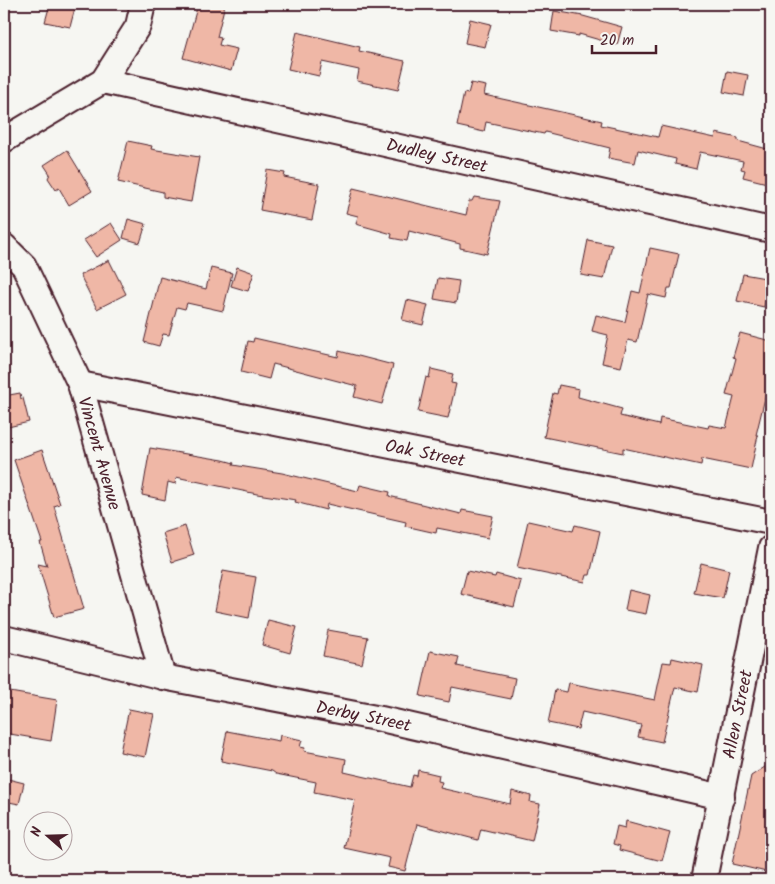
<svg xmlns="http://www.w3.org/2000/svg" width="775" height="884" viewBox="0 0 775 884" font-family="Kalam,sans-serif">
	<rect width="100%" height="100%" fill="#f6f6f2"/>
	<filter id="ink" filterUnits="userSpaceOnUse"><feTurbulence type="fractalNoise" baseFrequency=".02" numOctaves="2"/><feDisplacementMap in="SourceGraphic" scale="10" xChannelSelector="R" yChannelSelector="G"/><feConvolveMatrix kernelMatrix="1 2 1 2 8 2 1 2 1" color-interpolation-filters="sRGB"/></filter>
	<g filter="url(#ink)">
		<path fill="#efb7a6" stroke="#4a1f2b" d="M50,4H76L70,27L45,22Z
			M198,4H225L217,37L221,38L219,45L237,49L231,71L183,58Z
			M554,11L583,16L622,27L617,45L579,34V36L551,31Z
			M470,19L491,24L485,47L465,43Z
			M297,32L360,47L359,51L405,61L398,90L357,81L359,70L322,62L319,76L288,69Z
			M727,71L748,75L744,96L723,92Z
			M471,83L486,86L484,95L602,121L601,125L658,137L661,126L715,138L716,133L738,138V141L771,150V184L743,177L745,170L741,169L743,161L700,152L696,169L675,164L676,159L638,150L635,163L608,158L610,148L545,132L544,134L486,122L484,132L457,126L464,93L468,94Z
			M128,141L152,146L151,149L199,157L191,202L163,197V192L118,182Z
			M67,150L92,191L69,205L59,188L56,190L48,178L50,174L44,165Z
			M267,170L285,173L284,177L319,184L312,220L260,210Z
			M353,188L466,215L469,201H472L474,197L500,201L487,254L460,248V244L409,231L407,241L391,238L392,234L356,224L358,216L346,213Z
			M128,219L146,224L140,243L123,238Z
			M111,223L122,240L96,257L84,240Z
			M588,240L612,245L604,279L581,275Z
			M650,248L679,254L671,288H668L666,298L648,294L637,342L628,340L621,367L602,363L608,335L592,331L596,315L625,322L632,291L640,293Z
			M109,260L126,294L97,309L80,275Z
			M237,267L254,273L248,291L231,286Z
			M211,268L232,273L223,311L187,303L185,309L177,307L169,335L163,334L159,346L144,342L160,277L206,289Z
			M743,274L771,279V299L766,298L764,307L737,301Z
			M438,278L459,281L456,303L434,299Z
			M407,300L428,305L423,325L402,320Z
			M740,333L771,341V373L756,435H758L751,469L702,459L701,465L623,448V453L544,437L553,393L557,394L559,385L579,389L578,397L622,409L620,416L659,425L660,418L708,428L709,425L726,428L734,397L726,395L736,358L733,357Z
			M254,338L338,357L339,351L393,365L382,404L354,397L357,386L273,364L269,379L241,372L248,341L253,342Z
			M431,369L453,374L451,383L456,384L448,418L418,412L426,377L429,378Z
			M20,393L21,399L23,398L29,422L4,428V396Z
			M150,448L223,460L234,463L233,465L282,473L358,491L360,485L390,492L389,496L461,514L462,510L493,516L488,538L437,528L436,533L405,526L406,522L327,504L326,510L295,502L296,500L257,494L176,477L175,484L168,482L165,500L142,495Z
			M42,450L60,504L54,506L84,609L54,617L38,564L47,566L40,542H42L14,460Z
			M528,521L573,531L575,525L600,531L590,575H587L585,582L517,568Z
			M185,526L194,555L172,562L163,533Z
			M701,563L729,570L723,598L694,593Z
			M223,571L256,577L249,618L215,611Z
			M467,571L495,577L496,574L521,581L514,607L461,594Z
			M629,590L650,595L646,614L625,610Z
			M268,620L297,627L290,653L262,645Z
			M328,630L368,637L362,664L323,656Z
			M430,651L459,657L457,666L515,678L511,699L452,687L449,702L420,696Z
			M672,658L703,665L698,692L675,687L662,742L638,737L641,725L582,712L578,729L548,723L555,690L567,692L569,683L655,700L663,662L671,663Z
			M4,691L57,700L51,741L4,733Z
			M129,709L154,714L145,757L120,752Z
			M227,731L279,741L280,735L302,740L300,747L305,748L304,751L346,759L344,772L410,787L413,775L417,776L418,770L439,775L438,781L442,782L440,788L510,804L512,791L531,796L530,802L540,804L532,841L481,829L478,840L417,824L405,871L388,867L390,858L344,848L355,800L314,792L316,782L276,774L272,771L221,761Z
			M771,763V873L732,864L751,776Z
			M4,778L24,783L19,804L4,801Z
			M626,821L670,833L662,861L619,850L620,846L613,844L617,826L625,828Z"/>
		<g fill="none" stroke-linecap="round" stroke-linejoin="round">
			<g stroke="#4a1f2b" stroke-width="28">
				<g id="minor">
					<path id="s1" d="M103,81L771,230"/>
					<path d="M4,140L103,81L138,26L143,4"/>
					<path id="s2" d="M4,246L24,266L80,384L163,677"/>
					<path id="s3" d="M80,384L771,522"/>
					<path id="s4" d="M4,638L163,677L381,719L722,797"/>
					<path id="s5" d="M704,880L771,548"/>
				</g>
			</g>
			<use href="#minor" stroke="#f6f6f2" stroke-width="24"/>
		</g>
	</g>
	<g text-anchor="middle" stroke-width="4" stroke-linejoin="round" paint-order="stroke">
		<g font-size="18" fill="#4a1f2b" stroke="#f6f6f2">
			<text dy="6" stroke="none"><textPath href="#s1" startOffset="342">Dudley Street</textPath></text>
			<text dy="6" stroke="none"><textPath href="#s3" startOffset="352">Oak Street</textPath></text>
			<text dy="6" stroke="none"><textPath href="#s2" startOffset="231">Vincent Avenue</textPath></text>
			<text dy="6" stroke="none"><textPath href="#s5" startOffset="169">Allen Street</textPath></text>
			<text dy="6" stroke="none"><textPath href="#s4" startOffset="368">Derby Street</textPath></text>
		</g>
	</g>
	<rect width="775" height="884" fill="none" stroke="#f6f6f2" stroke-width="20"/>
	<rect x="10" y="10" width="755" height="864" fill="none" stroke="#4a1f2b" stroke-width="2" filter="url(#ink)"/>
	<g transform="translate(48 836) rotate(290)"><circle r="24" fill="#f6f6f2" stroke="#b1a0a2"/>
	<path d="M0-4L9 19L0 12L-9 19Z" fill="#4a1f2b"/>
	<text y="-8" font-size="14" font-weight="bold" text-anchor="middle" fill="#4a1f2b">N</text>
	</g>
	<path d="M592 45v8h64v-8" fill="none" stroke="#4a1f2b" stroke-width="2.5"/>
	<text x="600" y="45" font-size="15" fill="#4a1f2b" stroke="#f6f6f2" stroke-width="4" paint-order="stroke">20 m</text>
</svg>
